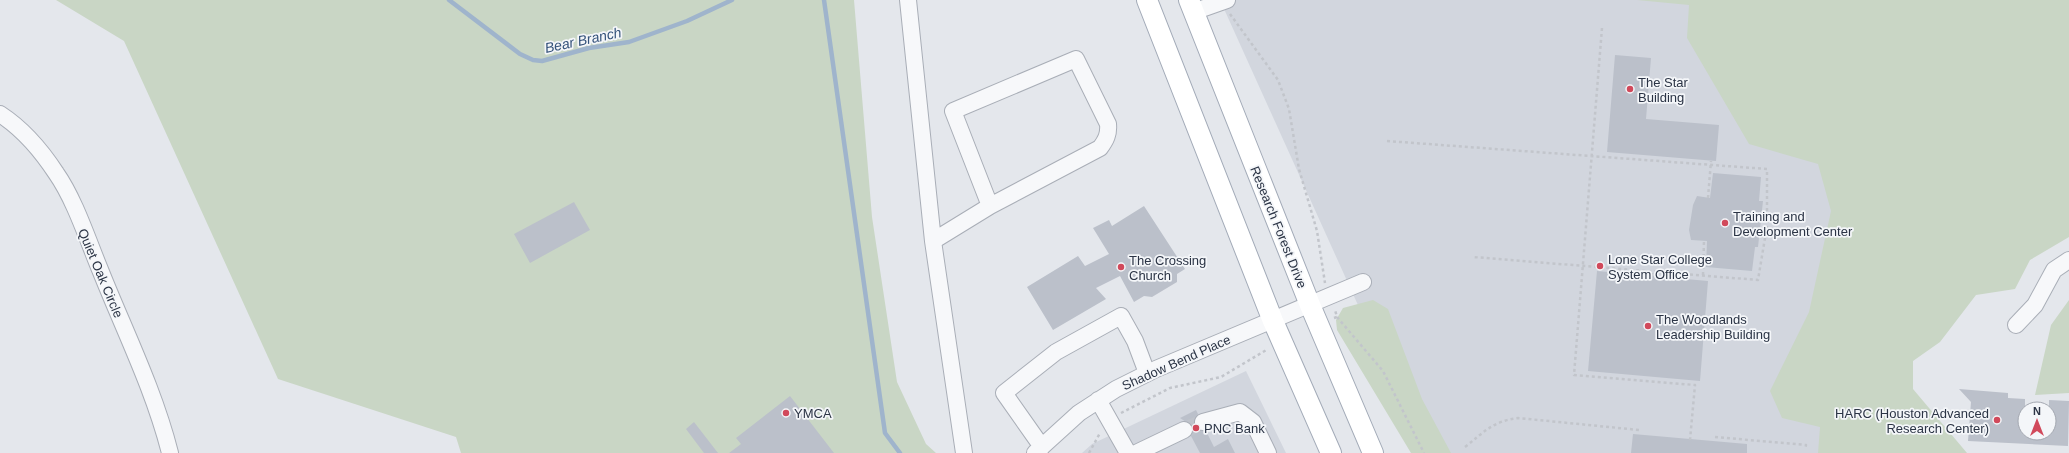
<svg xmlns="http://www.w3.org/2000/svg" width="2069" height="453" viewBox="0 0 2069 453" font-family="Arial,sans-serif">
	<rect width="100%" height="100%" fill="#e4e7ec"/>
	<path fill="#d2d6de" d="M1220,0H1676L1693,2L1867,165L1848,453H1431L1386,367Z
		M1246,371L1286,453H1082L1092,444Z"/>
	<path fill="#c9d6c5" d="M56,0H854L872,217L897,382L926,444L936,453H461L456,437L278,379L124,41Z
		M1637,0H2069V237L2030,260L2015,289L1976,295L1940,342L1913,361V389L1967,453H1818L1820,427L1782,418L1770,391L1809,312L1831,211L1818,164L1749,144L1687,38L1689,5Z
		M1373,300L1388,309L1422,399L1451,453H1411L1337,330L1336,320L1343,308Z
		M2069,300V393L2035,395L2051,325Z"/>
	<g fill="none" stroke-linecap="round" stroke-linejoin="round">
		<path stroke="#9fb4cc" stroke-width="4.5" d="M449,0L520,54L533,60L542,61L589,48L629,42L687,21L732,0
			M824,0L885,433L900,453"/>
	</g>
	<path fill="#bbc0ca" d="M1615,55L1651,58L1646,119L1719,125L1716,161L1607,152Z
		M1713,173L1761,177L1759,201H1763L1758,247H1755L1752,271L1706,267L1707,241L1691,240L1689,230L1693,205L1697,196L1710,198Z
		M574,202L590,230L530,263L514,234Z
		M1144,206L1185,269L1177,274V282L1152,297L1144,296L1134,302L1120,276L1096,288L1106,299L1053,330L1027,287L1078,256L1085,266L1109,254L1093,228L1109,220L1112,226Z
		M1597,271L1708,281L1700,381L1588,371Z
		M1959,389L2008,393V398L2025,399V433H2049V400L2069,401L2068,446L1968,441L1971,402Z
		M790,396L834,453H729L741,444L736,438Z
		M1196,410L1198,414L1194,420L1196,428L1201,431H1206L1214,447L1228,439L1235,453H1200L1191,436L1193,431L1192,426L1180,418Z
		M694,422L718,453H704L686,429Z
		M1633,434L1747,444V453H1631Z"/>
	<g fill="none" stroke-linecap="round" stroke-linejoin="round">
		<path stroke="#bfc3cb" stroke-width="16" stroke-dasharray="16 8" stroke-linecap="butt" d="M1184,430L1203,422"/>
		<g stroke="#a9aeb7" stroke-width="18">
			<path id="minor" d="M908,0L933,241L964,453
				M1193,12L1227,0
				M0,114C23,129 41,150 56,173C75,200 88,241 101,272C125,332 154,390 170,453
				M933,241L990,206L1100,148C1106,140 1109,134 1108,124L1076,59L953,111L990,206
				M2016,325L2035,305L2054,270L2069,260
				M1098,400L1128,453
				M1203,422L1240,412L1253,422L1268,453
				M1042,447L1004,393L1056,352L1121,316L1135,341L1147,373
				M1035,453L1079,413L1116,389L1156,369L1363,282
				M1136,453L1184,430"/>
		</g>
		<g stroke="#a3abb8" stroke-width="22">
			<path id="major" d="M1147,0L1273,321L1331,453
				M1189,0L1310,305L1373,453"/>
		</g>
		<path stroke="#c2c5cb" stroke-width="2.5" stroke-dasharray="3 3" stroke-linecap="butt" d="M1230,14L1278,80L1289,109L1299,169L1317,231L1325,283
			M1602,28L1574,375L1695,385L1690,440
			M1387,141L1767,169V226L1758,280L1473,257
			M1708,198L1711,161
			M1703,275L1704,241
			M1652,276V271
			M1337,317L1383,371L1424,453
			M1334,318L1337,317L1335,310
			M1121,413L1170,388L1221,377L1268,349
			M1715,437L1806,445L1805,449
			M1465,447C1484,432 1493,421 1518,418L1639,430
			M1089,453L1100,433"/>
		<use href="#minor" stroke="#f7f8fa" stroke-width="16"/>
		<use href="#major" stroke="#fff" stroke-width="20"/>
	</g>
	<g fill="#d1495b" stroke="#f4f6f9" stroke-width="1.5">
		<circle cx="1630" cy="89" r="4"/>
		<circle cx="1725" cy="223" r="4"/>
		<circle cx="1600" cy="266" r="4"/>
		<circle cx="1121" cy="267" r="4"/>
		<circle cx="1648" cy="326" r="4"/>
		<circle cx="786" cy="413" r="4"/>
		<circle cx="1997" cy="420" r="4"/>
		<circle cx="1196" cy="428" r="4"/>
	</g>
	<g text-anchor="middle" stroke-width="3.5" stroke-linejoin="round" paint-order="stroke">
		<g font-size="13" fill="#2b3445" stroke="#f4f6f9" text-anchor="start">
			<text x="1638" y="87">The Star<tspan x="1638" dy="15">Building</tspan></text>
			<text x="1733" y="221">Training and<tspan x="1733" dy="15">Development Center</tspan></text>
			<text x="1608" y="264">Lone Star College<tspan x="1608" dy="15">System Office</tspan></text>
			<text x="1129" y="265">The Crossing<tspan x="1129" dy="15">Church</tspan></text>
			<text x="1656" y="324">The Woodlands<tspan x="1656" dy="15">Leadership Building</tspan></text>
			<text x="794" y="418">YMCA</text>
			<text x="1989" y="418" text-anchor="end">HARC (Houston Advanced<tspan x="1989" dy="15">Research Center)</tspan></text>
			<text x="1204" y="433">PNC Bank</text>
		</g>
		<g font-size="13" fill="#2b3445" stroke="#f4f6f9">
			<text transform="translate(1279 227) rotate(68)" y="5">Research Forest Drive</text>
			<text transform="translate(101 273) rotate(67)" y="5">Quiet Oak Circle</text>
			<text transform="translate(1176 362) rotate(-24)" y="5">Shadow Bend Place</text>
		</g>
		<g font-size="14" font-style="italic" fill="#34527a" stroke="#f4f6f9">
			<text transform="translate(583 40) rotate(-12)" y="5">Bear Branch</text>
		</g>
	</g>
	<g transform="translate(2037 421)"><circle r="19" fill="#f4f6f9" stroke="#a4a8b1"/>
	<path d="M0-3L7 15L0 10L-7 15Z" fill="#d1495b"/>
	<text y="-6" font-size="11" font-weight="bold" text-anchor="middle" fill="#2b3445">N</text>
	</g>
</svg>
